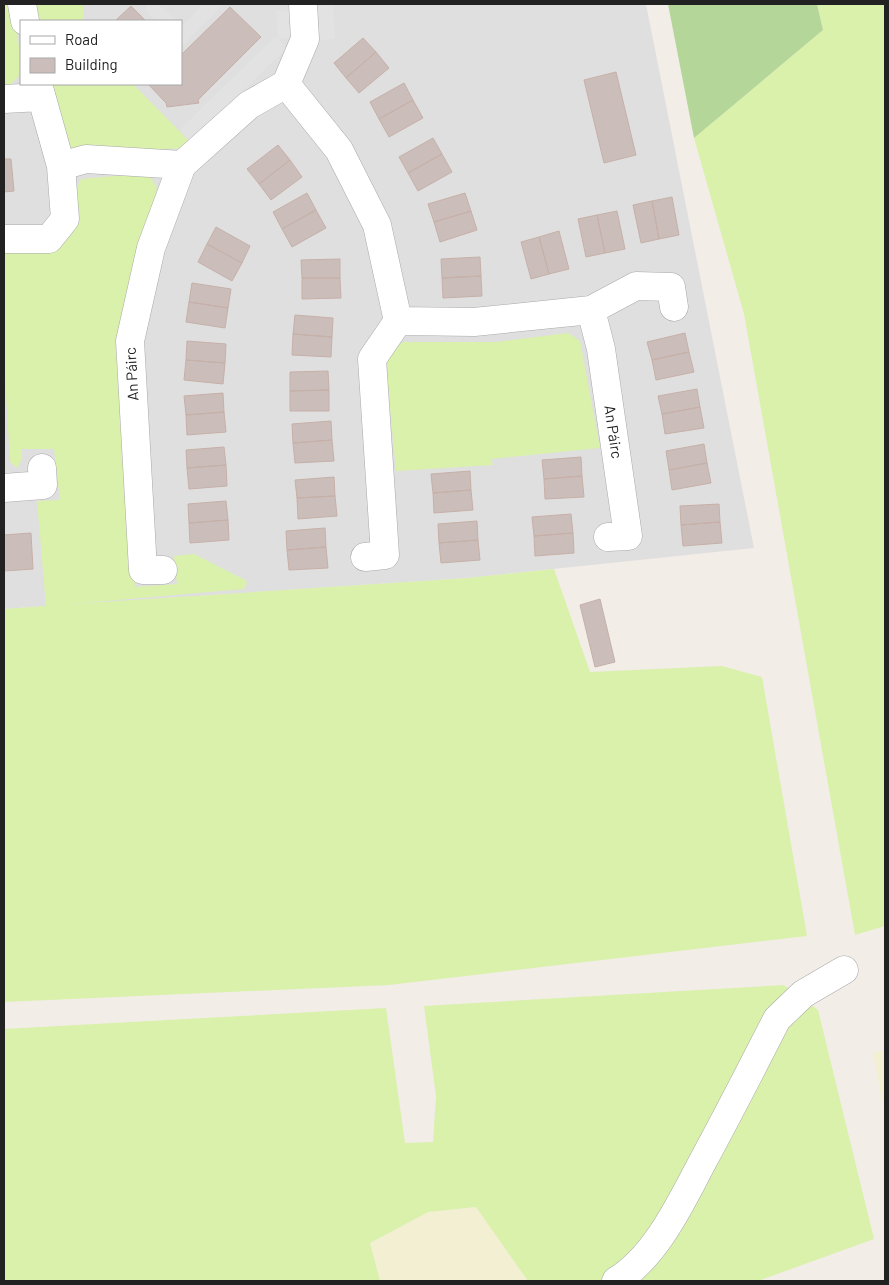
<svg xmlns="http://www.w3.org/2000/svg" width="889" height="1285" viewBox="0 0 889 1285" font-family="Barlow,sans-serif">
	<rect width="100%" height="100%" fill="#f3ede8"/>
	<path fill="#e0dfdf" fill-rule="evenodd" d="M4,4H646L754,548L468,578L4,609ZM21,21H181V84H21Z"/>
	<path fill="#f3efd2" d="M885,1050V1115L873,1053Z
		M476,1207L528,1281H380L370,1243L428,1212Z"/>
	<path fill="#d9f1aa" d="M4,4H12L21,58V74L10,85L4,86Z
		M36,4H83L84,21H39Z
		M817,4H885V926L855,935L744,314L694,138L823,30Z
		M52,84H133L190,142L183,148L86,154L70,148Z
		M137,174L150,176L157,188L122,416L135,587L177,584L174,556L194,554L247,581L244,589L71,604L468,578L554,569L590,672L722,666L762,677L807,936L389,985L4,1002V609L46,606L37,501L60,500L54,449H22V459L17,468L10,462L4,361V252L59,247L69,237L78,218L75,192L81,179Z
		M568,333L580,341L600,448L491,459L493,465L396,471L386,364L393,349L403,342H496Z
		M784,985L818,1010L874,1239L758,1281H528L476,1207L428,1212L370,1243L380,1281H4V1029L386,1008L405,1143L433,1142L436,1096L424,1006Z"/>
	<path fill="#b5d699" d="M668,4H817L823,30L694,138Z"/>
	<path fill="#e2e2e2" d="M146,4H158L177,21H156L146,11Z
		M203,4H224L182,46L181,26H183Z
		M315,4H333L335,39L317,40Z
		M294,9L297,37L279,39L286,49L190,142L179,130L275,37L278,39L276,11Z"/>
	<path fill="#cbbeba" stroke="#c6b0a8" d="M131,6L146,21H115Z
		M230,7L261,37L198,100L199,103L167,107L166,103L148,84H181V55Z
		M363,38L376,52L346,78L334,63Z
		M376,52L389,68L359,93L346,78Z
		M616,72L636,155L604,163L584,80Z
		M404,83L413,100L379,119L370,102Z
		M413,100L423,118L389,137L379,119Z
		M433,138L442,154L408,173L399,157Z
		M278,145L290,160L259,184L247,169Z
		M442,154L452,172L418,191L408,173Z
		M4,159H11L14,191L4,192Z
		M290,160L302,177L271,200L259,184Z
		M307,193L316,210L282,229L273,212Z
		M465,193L471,211L434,222L428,204Z
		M672,197L679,235L659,239L652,201Z
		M652,201L659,239L641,243L633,205Z
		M316,210L326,228L292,247L282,229Z
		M471,211L477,230L440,242L434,222Z
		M617,211L625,249L605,253L597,215Z
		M597,215L605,253L586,257L578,219Z
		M216,227L250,246L242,263L207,244Z
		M559,231L569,269L549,274L539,237Z
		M539,237L549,274L531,279L521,242Z
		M207,244L242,263L232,281L198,262Z
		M480,257L481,276L442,278L441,259Z
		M340,259V278H302L301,260Z
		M481,276L482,296L443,298L442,278Z
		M302,278H340L341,298L302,299Z
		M192,283L231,289L228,308L189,302Z
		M189,302L228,308L225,328L186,322Z
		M295,315L333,318L332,337L293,334Z
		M685,333L689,352L652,360L647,342Z
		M293,334L332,337L331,357L292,355Z
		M187,341L226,344L225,363L186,360Z
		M689,352L694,372L656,380L652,360Z
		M186,360L225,363L223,384L184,380Z
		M328,371L329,390L290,391V372Z
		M697,389L700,407L662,414L658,396Z
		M329,390V411H290V391Z
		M223,393L224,412L186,415L184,396Z
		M700,407L704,428L665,434L662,414Z
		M224,412L226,432L187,435L186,415Z
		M331,421L332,440L293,443L292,424Z
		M332,440L334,461L295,463L293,443Z
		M704,444L707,463L669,470L666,451Z
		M224,447L226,465L187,468L186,450Z
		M581,457L582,476L544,479L542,460Z
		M707,463L711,483L672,490L669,470Z
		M226,465L227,486L189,489L187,468Z
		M470,471L471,490L433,493L431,474Z
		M582,476L584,497L545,499L544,479Z
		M334,477L335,496L297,498L295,480Z
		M471,490L473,510L434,513L433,493Z
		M335,496L337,516L298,519L297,498Z
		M226,501L228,520L189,523L188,504Z
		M719,504L720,522L681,525L680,506Z
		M571,514L573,533L534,536L532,517Z
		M228,520L229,540L190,543L189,523Z
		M477,521L478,540L439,543L438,524Z
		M720,522L722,543L683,546L681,525Z
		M325,528L326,547L287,550L286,531Z
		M31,533L33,569L4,571V535Z
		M573,533L574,553L535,556L534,536Z
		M478,540L480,560L441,563L439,543Z
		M326,547L328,568L289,570L287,550Z
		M600,599L615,662L595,667L580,605Z"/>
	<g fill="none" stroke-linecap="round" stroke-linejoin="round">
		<g stroke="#a9a9a9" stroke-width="29">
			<path id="minor" d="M22,4L25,21
				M286,84L305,39L303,4
				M4,99L41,97
				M182,165L249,105L286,84L339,150L377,225L398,321
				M61,166L86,159L182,165L151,248L130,341L143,570H163
				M4,239H49L65,219L61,166L38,84
				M591,310L601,349L628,536L608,537
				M4,488L43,485L42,468
				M365,557L385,555L372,359L398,321L474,322L591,310L636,286L671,287L674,307
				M616,1281C657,1256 682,1200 704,1159C729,1113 753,1066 777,1019L803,994L844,970"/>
		</g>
		<use href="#minor" stroke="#fff" stroke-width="28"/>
	</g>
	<g text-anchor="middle" stroke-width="4" stroke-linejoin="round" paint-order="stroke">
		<g font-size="15" fill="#222" stroke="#fff">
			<text transform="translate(132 374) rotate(-93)" y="5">An Páirc</text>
			<text transform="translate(613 432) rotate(82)" y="5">An Páirc</text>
		</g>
	</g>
	<rect width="889" height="1285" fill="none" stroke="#222222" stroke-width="10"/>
	<rect x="20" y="20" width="162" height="65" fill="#ffffff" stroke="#a7a7a7"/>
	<rect x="30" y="36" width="25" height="8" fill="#ffffff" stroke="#a7a7a7"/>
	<text x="65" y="45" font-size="15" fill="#222222">Road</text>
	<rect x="30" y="58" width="25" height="15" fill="#cbbeba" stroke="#a7a7a7"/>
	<text x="65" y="70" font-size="15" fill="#222222">Building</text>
</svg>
